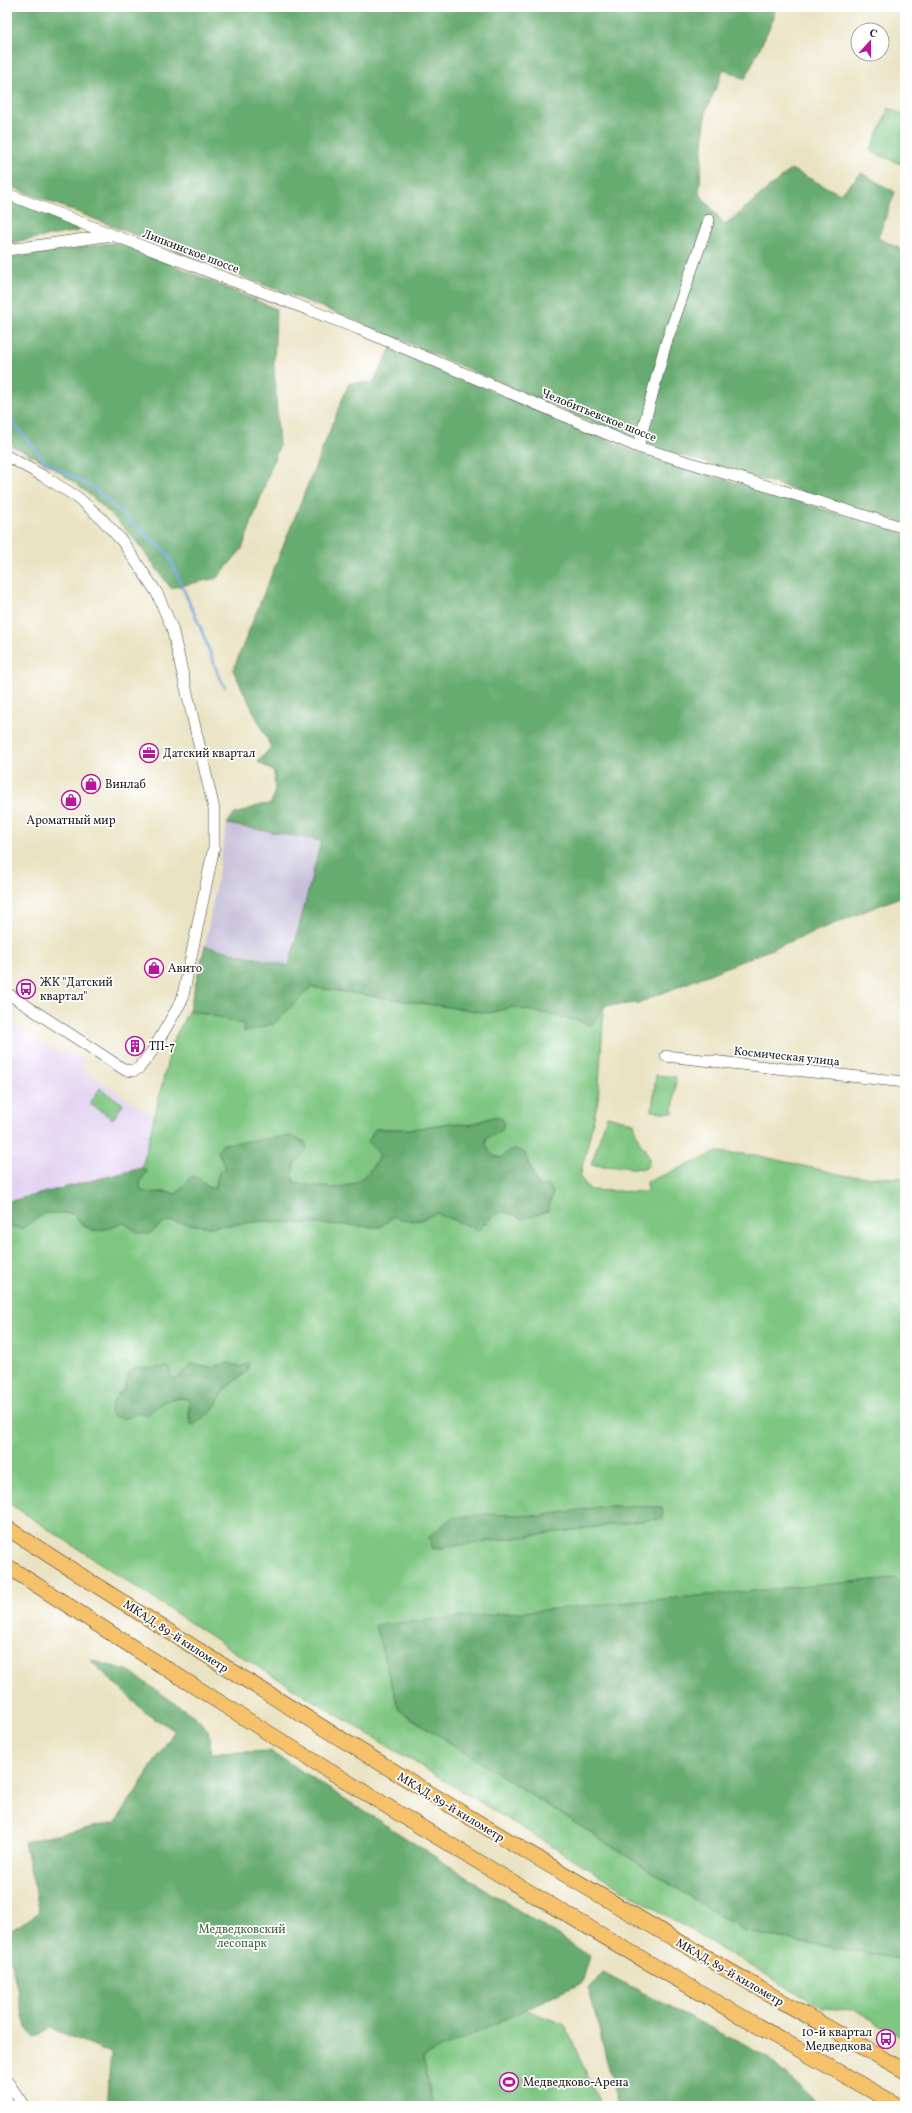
<svg xmlns="http://www.w3.org/2000/svg" width="912" height="2113" viewBox="0 0 912 2113" font-family="Vollkorn,serif">
	<rect width="100%" height="100%" fill="#fff"/>
	<filter id="ink" filterUnits="userSpaceOnUse"><feTurbulence type="fractalNoise" baseFrequency=".025" numOctaves="2"/><feDisplacementMap in="SourceGraphic" scale="8" xChannelSelector="R" yChannelSelector="G"/><feConvolveMatrix kernelMatrix="1 2 1 2 8 2 1 2 1" color-interpolation-filters="sRGB"/></filter>
	<filter id="wash" filterUnits="userSpaceOnUse"><feTurbulence type="fractalNoise" baseFrequency=".012" numOctaves="4" result="noise"/><feDisplacementMap in="SourceGraphic" scale="16" xChannelSelector="R" yChannelSelector="G"/><feGaussianBlur stdDeviation="0.9" result="paint"/><feColorMatrix in="noise" values="0 0 0 0 0 0 0 0 0 0 0 0 0 0 0 0 0 1.4 0 .05"/><feComposite in="paint" operator="in"/></filter>
	<g filter="url(#wash)">
		<rect width="100%" height="100%" fill="#eae3c3"/>
		<path fill="#e3d3f2" d="M7,1020L60,1055L65,1048L85,1061L81,1068L154,1117L142,1168L7,1202Z"/>
		<path fill="#c6c0da" d="M227,824L322,841L289,966L205,946Z"/>
		<path fill="#7ec682" stroke="#4d714f" fill-rule="evenodd" d="M889,108L905,115V166L870,151Z
			M311,987L489,1013L512,1007L576,1020L591,1026L604,1006L598,1100L580,1177L590,1190L647,1192V1182L718,1152L756,1155L847,1176L905,1178V1591L896,1578L375,1626L399,1710L745,1932L905,1960V2038L854,2010L822,2008L645,1903L247,1660L7,1502V1226L22,1228L45,1213H73C91,1236 98,1232 124,1223L139,1233L149,1234L163,1223L172,1221L209,1227L263,1221L380,1227L394,1216L419,1221L436,1213L478,1230C498,1212 497,1206 523,1219L538,1187L525,1153L508,1151L501,1158C476,1151 489,1133 496,1116L469,1125L449,1123L413,1129H375L380,1155C357,1196 332,1190 293,1182L294,1164L218,1152L226,1168L219,1172L215,1189L207,1187L202,1180L176,1194C164,1189 153,1195 141,1191L139,1182L147,1171L142,1168L172,1043L189,1010L244,1024V1031L274,1023ZM229,1363L241,1367L249,1364L246,1372L225,1389L213,1410L189,1419V1400C173,1394 158,1404 147,1415L138,1412L117,1394L124,1390L171,1376L174,1379L179,1378L192,1364L211,1367ZM605,1506L662,1507L663,1518L433,1549L485,1514L539,1516Z
			M656,1075L676,1077L673,1113L652,1111Z
			M100,1088L123,1104L113,1119L90,1104Z
			M607,1116L634,1123C635,1128 636,1134 638,1138C642,1149 656,1157 645,1169L591,1165Z
			M525,2009L565,2025L601,2106H433L422,2057Z"/>
		<path fill="#66ab70" stroke="#416446" d="M7,7H591L620,11L623,7H774V18L745,79L724,69L706,111L699,193L725,225L791,169L840,194L861,173L895,192L878,238L905,251V523L635,441L352,319L7,185Z
			M7,197L76,224L79,231L7,243Z
			M119,242L276,309L274,365L279,446L242,549L217,578L171,588C158,572 147,554 134,539C99,499 56,463 7,444V258Z
			M391,348L638,453L905,534V895L638,1003L604,1006L591,1026L576,1020L512,1007L489,1013L311,987L274,1024L244,1032V1024L189,1010L205,946L289,966L321,841L227,824L233,815L260,805L271,804L275,790L274,772L258,762L271,747L233,670L349,383H373Z
			M496,1116L504,1121L502,1130L486,1139C486,1150 490,1155 501,1158L508,1151L516,1149L525,1153L538,1187L548,1185L553,1192L548,1211L523,1219C497,1206 498,1213 478,1230L436,1213C421,1220 408,1225 394,1216L380,1227L263,1221L209,1227L172,1221L163,1223L149,1234L139,1233L124,1223C97,1232 92,1237 72,1213H45L22,1228L7,1226V1202L142,1168L147,1171L140,1182L141,1191C153,1195 164,1190 176,1194C184,1188 185,1181 193,1176L202,1180L207,1187L215,1189L219,1172L226,1168L218,1151L223,1144L290,1136L305,1142L307,1150L294,1164L293,1182C331,1190 359,1195 380,1155L368,1142L375,1129H413L449,1123L469,1125Z
			M229,1363L241,1367L249,1363L246,1372L225,1389L213,1410L194,1425L190,1423L189,1400C173,1393 158,1405 147,1415L138,1412C129,1419 123,1420 112,1416L110,1412C112,1401 115,1396 124,1390L128,1376L133,1369L169,1367L171,1376L175,1379L179,1378L192,1364L211,1367Z
			M605,1506L662,1507L663,1518L433,1549L429,1537L451,1518L485,1514L539,1516Z
			M896,1578L905,1591V1960L745,1932L399,1710L375,1625Z
			M90,1660L127,1670L198,1719L208,1731L212,1753L270,1751L590,1956L582,1983L423,2057L433,2106H106L111,2053L50,2028L34,2037L26,2028L7,1944V1933L40,1912L24,1842L116,1822L175,1730L148,1715Z
			M603,1972L769,2058L820,2106H618L589,1989Z"/>
		<g fill="none" stroke-linecap="round" stroke-linejoin="round">
			<path stroke="#6fa5dd" stroke-width="2.5" d="M7,416L46,462L93,488L168,554L201,629L219,677L225,687"/>
		</g>
	</g>
	<g filter="url(#ink)">
		<g fill="none" stroke-linecap="round" stroke-linejoin="round">
			<g stroke="#3b3a35" stroke-width="12">
				<path id="minor" d="M7,194L113,235
					M7,250L113,235L359,329L638,447L905,528
					M638,447L665,346L709,220
					M7,456L43,476L77,497L101,518L122,541L157,593L172,628L214,809V847L182,1000L153,1050L139,1068L133,1071L125,1070L7,993
					M666,1056L905,1082
					M7,2081L24,2106"/>
			</g>
			<g stroke="#3b3a35" stroke-width="16">
				<path id="highway" d="M7,1528C301,1718 600,1900 905,2071
					M7,1566C298,1756 595,1936 899,2106"/>
			</g>
			<use href="#minor" stroke="#fff" stroke-width="11"/>
			<use href="#highway" stroke="#f5c16b" stroke-width="15"/>
		</g>
	</g>
	<defs>
		<g id="office-ring" transform="scale(1)"><circle r="9.5" fill="#fff" stroke="#b5179e" stroke-width="1.5"/><path d="M-6-3h4V-5.5h4V-3h4V5H-6ZM-1-4.5V-3h2v-1.5ZM-6 0V1H6V0Z" fill="#b5179e"/></g>
		<g id="shop-ring" transform="scale(1)"><circle r="9.5" fill="#fff" stroke="#b5179e" stroke-width="1.5"/><path d="M-5-2.5h2.3a2.7 3.5 0 0 1 5.4 0H5L5.5 6h-11ZM-1.5-2.5h3a1.5 2.3 0 0 0-3 0Z" fill="#b5179e"/></g>
		<g id="bus-ring" transform="scale(1)"><circle r="9.5" fill="#fff" stroke="#b5179e" stroke-width="1.5"/><path d="M-5-6H5V4H4V6H2V4H-2V6H-4V4H-5ZM-3.5-4V0h7V-4ZM-3.5 1.2v1.5H-2V1.2ZM2 1.2v1.5H3.5V1.2Z" fill="#b5179e"/></g>
		<g id="building-ring" transform="scale(1)"><circle r="9.5" fill="#fff" stroke="#b5179e" stroke-width="1.5"/><path d="M-4-6H4V6H1V3H-1V6H-4ZM-2.5-4.3h1.7v1.8h-1.7ZM.8-4.3h1.7v1.8H.8ZM-2.5-1h1.7V.8h-1.7ZM.8-1h1.7V.8H.8Z" fill="#b5179e"/></g>
		<g id="stadium-ring" transform="scale(1)"><circle r="9.5" fill="#fff" stroke="#b5179e" stroke-width="1.5"/><path d="M0-5a6.5 5 0 1 0 0 10a6.5 5 0 1 0 0-10ZM-3.5-1.8h7v3.6h-7Z" fill="#b5179e"/></g>
	</defs>
	<g fill-rule="evenodd">
		<use href="#office-ring" x="149" y="753"/>
		<use href="#shop-ring" x="91" y="784"/>
		<use href="#shop-ring" x="71" y="800"/>
		<use href="#shop-ring" x="154" y="968"/>
		<use href="#bus-ring" x="26" y="989"/>
		<use href="#building-ring" x="135" y="1046"/>
		<use href="#bus-ring" x="886" y="2039"/>
		<use href="#stadium-ring" x="509" y="2082"/>
	</g>
	<g text-anchor="middle" stroke-width="3.5" stroke-linejoin="round" paint-order="stroke">
		<g font-size="12" fill="#1c1c1c" stroke="#fff">
			<text transform="translate(191 251) rotate(21)" y="4">Липкинское шоссе</text>
			<text transform="translate(599 415) rotate(22)" y="4">Челобитьевское шоссе</text>
			<text transform="translate(787 1056) rotate(6)" y="4">Космическая улица</text>
			<text transform="translate(176 1636) rotate(33)" y="4">МКАД, 89-й километр</text>
			<text transform="translate(451 1807) rotate(31)" y="4">МКАД, 89-й километр</text>
			<text transform="translate(730 1972) rotate(30)" y="4">МКАД, 89-й километр</text>
		</g>
		<g font-size="12" fill="#1c1c1c" stroke="#fff" text-anchor="start">
			<text x="163" y="757">Датский квартал</text>
			<text x="105" y="788">Винлаб</text>
			<text x="71" y="824" text-anchor="middle">Ароматный мир</text>
			<text x="168" y="972">Авито</text>
			<text x="40" y="986">ЖК "Датский<tspan x="40" dy="14">квартал"</tspan></text>
			<text x="149" y="1050">ТП-7</text>
			<text x="872" y="2036" text-anchor="end">10-й квартал<tspan x="872" dy="14">Медведкова</tspan></text>
			<text x="523" y="2086">Медведково-Арена</text>
		</g>
		<g font-size="12" fill="#436045" stroke="#fff">
			<text x="242" y="1933">Медведковский<tspan x="242" dy="14">лесопарк</tspan></text>
		</g>
	</g>
	<rect width="912" height="2113" fill="none" stroke="#fff" stroke-width="24"/>
	<g transform="translate(870 42) rotate(21)"><circle r="19" fill="#ffffff" stroke="#a4a4a4"/>
	<path d="M0-3L7 15L0 10L-7 15Z" fill="#b5179e"/>
	<text y="-6" font-size="11" font-weight="bold" text-anchor="middle" fill="#1c1c1c">С</text>
	</g>
</svg>
